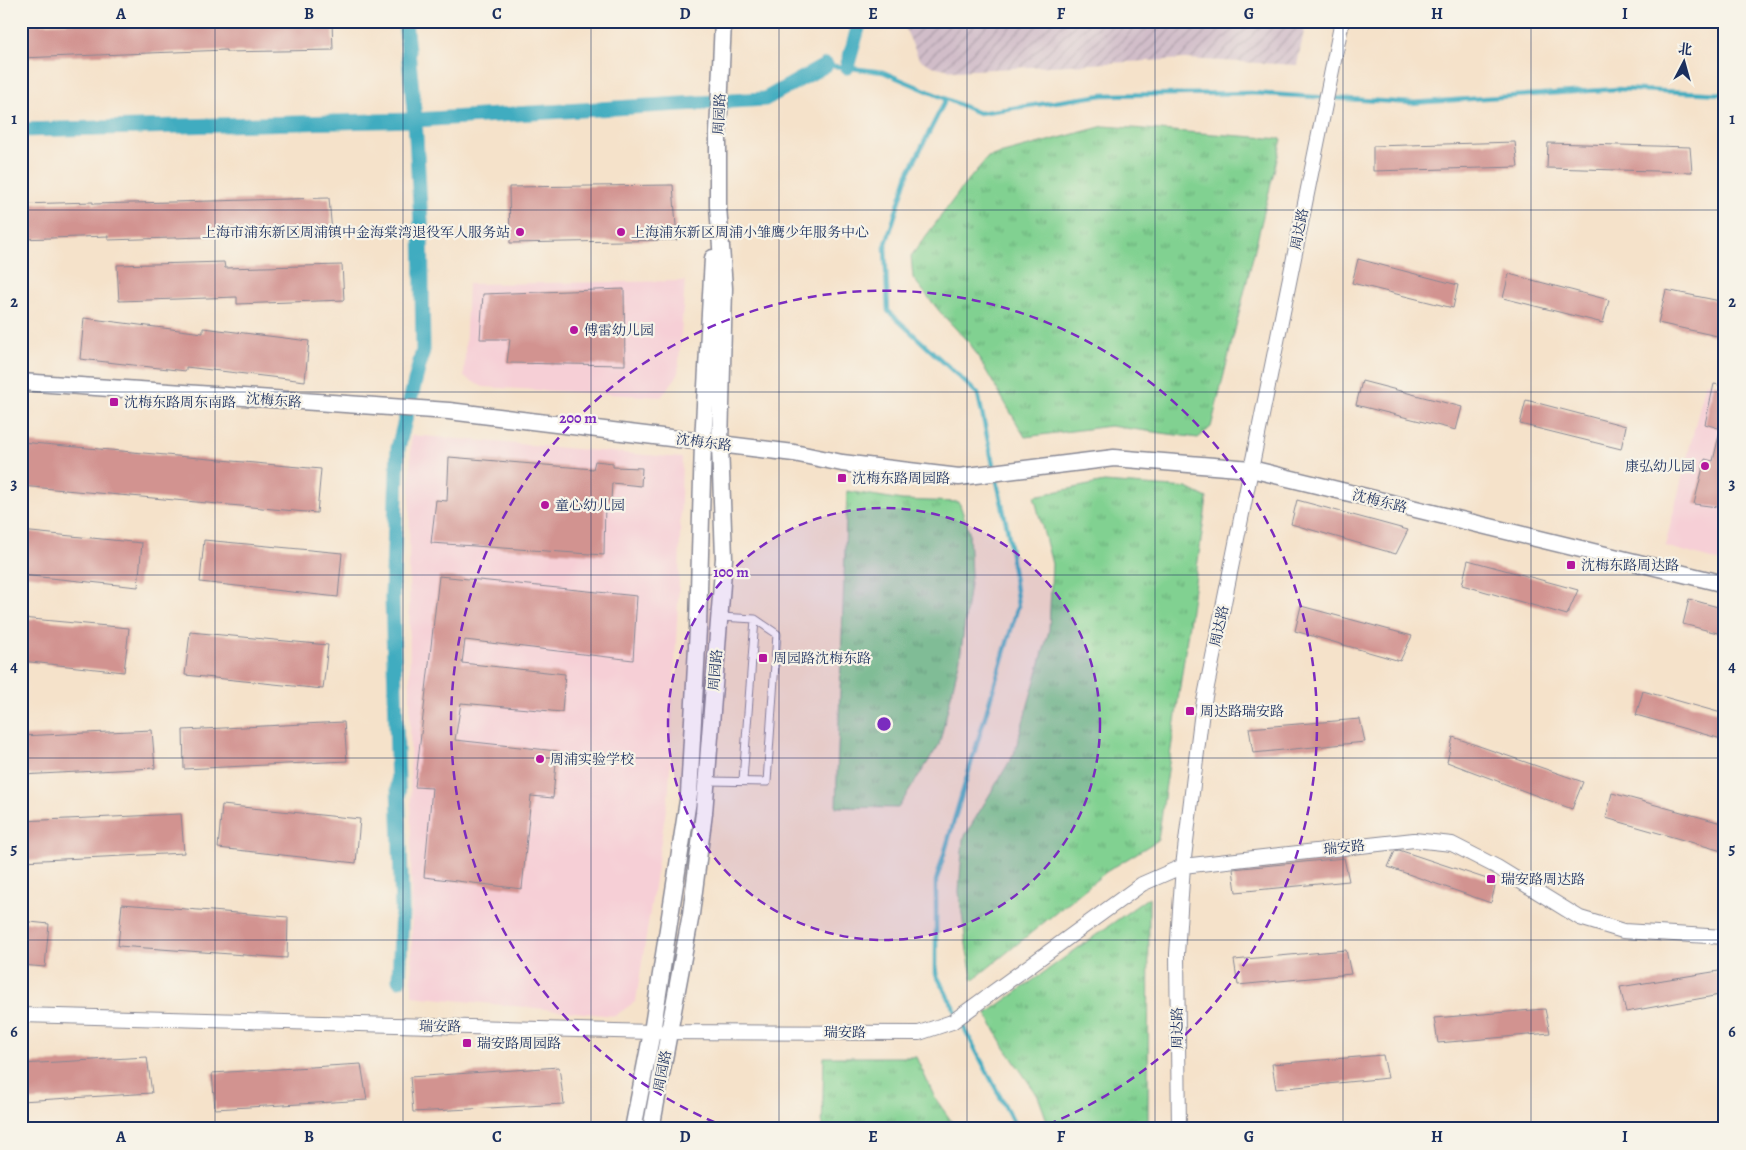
<svg xmlns="http://www.w3.org/2000/svg" width="1746" height="1150" viewBox="0 0 1746 1150" font-family="Alegreya,'Noto Serif SC',serif">
	<defs>
		<pattern id="industrial-furrows" width="10" height="10" patternUnits="userSpaceOnUse" patternTransform="scale(1.25)"><rect width="10" height="10" fill="#d1bdc9"/><path d="M-1 1l2-2M0 10L10 0M9 11l2-2" fill="none" stroke="#a99aa6"/></pattern>
		<pattern id="park-tufts" width="24" height="20" patternUnits="userSpaceOnUse" patternTransform="scale(1.25)"><rect width="24" height="20" fill="#81d191"/><path d="M3 7l-1-3M5 7V3M7 7l1-3M15 17l-1-3M17 17v-4M19 17l1-3" fill="none" stroke="#69aa7a"/></pattern>
	</defs>
	<rect width="100%" height="100%" fill="#f7f3e8"/>
	<filter id="ink" filterUnits="userSpaceOnUse"><feTurbulence type="fractalNoise" baseFrequency=".02" numOctaves="2"/><feDisplacementMap in="SourceGraphic" scale="10" xChannelSelector="R" yChannelSelector="G"/><feConvolveMatrix kernelMatrix="1 2 1 2 8 2 1 2 1" color-interpolation-filters="sRGB"/></filter>
	<filter id="wash" filterUnits="userSpaceOnUse"><feTurbulence type="fractalNoise" baseFrequency=".0096" numOctaves="4" result="noise"/><feDisplacementMap in="SourceGraphic" scale="20" xChannelSelector="R" yChannelSelector="G"/><feGaussianBlur stdDeviation="1.12" result="paint"/><feColorMatrix in="noise" values="0 0 0 0 0 0 0 0 0 0 0 0 0 0 0 0 0 1.4 0 .05"/><feComposite in="paint" operator="in"/></filter>
	<g filter="url(#wash)">
		<rect width="100%" height="100%" fill="#f5e2ca"/>
		<path fill="#f6cfd6" d="M685,281L678,375L661,397L483,387L464,377L468,284Z
			M1706,382L1725,386V563L1665,546Z
			M411,435L682,458L679,581L669,790L636,1001L615,1016L412,996L409,552Z"/>
		<path fill="url(#industrial-furrows)" d="M907,21H1306L1297,65L1185,59L955,71L932,66L919,59L905,28Z"/>
		<path fill="url(#park-tufts)" stroke="#4e8078" d="M1104,126L1282,139L1211,427L1198,438L1110,426L1025,437L971,345L940,312L913,278L911,256L965,184L988,157Z
			M1104,482L1187,488L1207,498L1158,840L1106,872L973,980L967,951L959,892L963,839L1014,754L1049,631L1052,564L1034,496Z
			M847,491L902,500L959,502L969,531L971,576L960,658L939,745L898,808L836,807Z
			M1149,897L1148,1129H1050L1038,1096L1005,1048L986,1014Z
			M824,1057H916L935,1098L957,1129H822Z"/>
		<g fill="none" stroke-linecap="round" stroke-linejoin="round">
			<path stroke="#40acc0" stroke-width="4.5" d="M826,65L883,72L979,113L1103,95L1251,93L1411,103L1617,89L1725,94
				M946,99L908,174L885,247L888,311L978,394L994,469
				M996,476L1008,532L1018,606L936,881V974L1017,1129"/>
			<path stroke="#40acc0" stroke-width="15" d="M847,67L860,21
				M21,130L415,120L765,99L826,65
				M399,980L402,909L392,598L398,448L423,350L421,222L415,120L405,21"/>
		</g>
		<g id="blocks">
			<path fill="#d29390" d="M111,21H332L333,50L226,52V50L21,58V25Z
				M1515,142L1518,167L1373,171V146Z
				M1548,143L1690,147L1692,172L1547,168Z
				M673,185L677,240L510,243L509,187Z
				M329,198L332,233L108,240V236L21,239V204L93,202V204Z
				M1358,259L1458,285L1453,308L1352,283Z
				M224,262L225,268L342,265L344,300L237,304V297L119,301L117,265Z
				M1509,274L1609,300L1603,323L1503,298Z
				M624,289L625,365L507,363L510,339H480L483,294Z
				M1666,290L1725,302V310L1717,336L1658,323Z
				M84,318L203,333V328L309,341L305,381L186,367V371L80,359Z
				M1362,381L1462,407L1456,430L1356,405Z
				M1714,384L1725,386V430L1705,424Z
				M1526,400L1626,426L1621,449L1520,424Z
				M1720,431H1725V508L1694,504L1705,459L1713,461Z
				M21,442L321,469L317,513L21,486Z
				M449,457L593,469L595,461L613,463V467L642,468L641,486L612,483L611,500H605L604,555L431,543L436,500L447,501Z
				M1297,500L1408,530L1396,554L1291,524Z
				M21,531L142,543L138,587L21,575Z
				M204,540L342,553L338,597L200,582Z
				M1468,560L1578,590L1567,615L1462,585Z
				M439,576L637,596L633,660L465,640L462,663L565,674L562,712L461,703L455,740L557,751L553,798L531,796L522,889L424,877L432,788L415,787Z
				M1689,599L1725,609V635L1683,624Z
				M1301,606L1412,636L1400,661L1295,631Z
				M21,618L129,628L124,672L21,661Z
				M190,632L328,645L323,689L185,675Z
				M1643,691L1725,714V740L1636,715Z
				M1360,719L1365,742L1253,753L1249,728Z
				M344,722L347,761L184,769L183,730Z
				M152,730L155,768L21,775V736Z
				M1453,737L1583,782L1572,809L1447,762Z
				M1612,793L1725,824V843L1722,851L1606,818Z
				M222,805L360,819L356,863L218,848Z
				M181,814L184,853L22,861L21,821Z
				M1399,850L1496,882L1491,903L1388,867L1395,851Z
				M1344,858L1349,881L1236,892L1233,869Z
				M122,904L288,917L287,958L118,946Z
				M21,921L49,924L45,967L21,965Z
				M1346,950L1351,974L1238,985L1234,960Z
				M1725,970V994L1626,1012L1620,987Z
				M1545,1009L1550,1033L1438,1043L1434,1018Z
				M1383,1055L1388,1078L1276,1089L1272,1064Z
				M147,1057L152,1093L21,1101V1064Z
				M361,1064L367,1100L215,1109L212,1073Z
				M559,1067L564,1104L413,1112L410,1077Z"/>
		</g>
	</g>
	<g filter="url(#ink)">
		<use href="#blocks" fill-opacity="0" stroke="#888894" stroke-width="1"/>
		<g fill="none" stroke-linecap="round" stroke-linejoin="round">
			<g stroke="#888894" stroke-width="9">
				<path id="service" d="M743,780L755,619
					M708,781L767,782L777,634L755,619L720,617"/>
			</g>
			<g stroke="#888894" stroke-width="16">
				<path id="minor" d="M21,1015L652,1032L919,1033L952,1022L1142,884L1183,866L1414,840L1452,844L1497,867L1580,918L1623,931L1725,937
					M1179,1129L1177,954L1183,866L1202,711L1342,21"/>
			</g>
			<g stroke="#888894" stroke-width="19">
				<path id="tertiary" d="M21,382L449,411L794,453L842,463L959,477L1114,458L1251,469L1725,584
					M633,1129L652,1032L689,794L698,628L703,442L713,258
					M651,1129L691,914L704,813L724,558L720,444L724,288L718,206V133L723,21"/>
			</g>
			<use href="#service" stroke="#fff" stroke-width="7"/>
			<use href="#minor" stroke="#fff" stroke-width="14"/>
			<use href="#tertiary" stroke="#fff" stroke-width="16"/>
		</g>
	</g>
	<path fill="none" stroke="#1b2f5e" stroke-width="1" stroke-opacity="0.55" d="M215,21V1129M403,21V1129M591,21V1129M779,21V1129M967,21V1129M1155,21V1129M1343,21V1129M1531,21V1129M21,210H1725M21,392H1725M21,575H1725M21,758H1725M21,940H1725"/>
	<circle cx="884" cy="724" r="216" fill="#7b2cbf" fill-opacity=".12"/>
	<g fill="none" stroke="#7b2cbf" stroke-width="2.5" stroke-dasharray="9 6">
		<circle cx="884" cy="724" r="216"/>
		<path d="M729 1128A433 433 0 1 1 1039 1128"/>
	</g>
	<g fill="#b5179e" stroke="#f7f3e8" stroke-width="2">
		<circle cx="520" cy="232" r="5"/>
		<circle cx="621" cy="232" r="5"/>
		<circle cx="574" cy="330" r="5"/>
		<rect x="109" y="397" width="10" height="10" rx="2.5"/>
		<circle cx="1705" cy="466" r="5"/>
		<rect x="837" y="473" width="10" height="10" rx="2.5"/>
		<circle cx="545" cy="505" r="5"/>
		<rect x="1566" y="560" width="10" height="10" rx="2.5"/>
		<rect x="758" y="653" width="10" height="10" rx="2.5"/>
		<rect x="1185" y="706" width="10" height="10" rx="2.5"/>
		<circle cx="540" cy="759" r="5"/>
		<rect x="1486" y="874" width="10" height="10" rx="2.5"/>
		<rect x="462" y="1038" width="10" height="10" rx="2.5"/>
	</g>
	<g text-anchor="middle" stroke-width="4.5" stroke-linejoin="round" paint-order="stroke">
		<g font-size="14" fill="#1b2f5e" stroke="#f7f3e8">
			<text transform="translate(719 114) rotate(-87)" y="5">周园路</text>
			<text transform="translate(1299 229) rotate(-79)" y="5">周达路</text>
			<text transform="translate(274 400) rotate(4)" y="5">沈梅东路</text>
			<text transform="translate(704 442) rotate(7)" y="5">沈梅东路</text>
			<text transform="translate(1380 501) rotate(14)" y="5">沈梅东路</text>
			<text transform="translate(1219 626) rotate(-78)" y="5">周达路</text>
			<text transform="translate(715 670) rotate(-85)" y="5">周园路</text>
			<text transform="translate(1344 847) rotate(-6)" y="5">瑞安路</text>
			<text transform="translate(440 1026) rotate(1)" y="5">瑞安路</text>
			<text transform="translate(1177 1028) rotate(-91)" y="5">周达路</text>
			<text x="845" y="1037">瑞安路</text>
			<text transform="translate(662 1071) rotate(-79)" y="5">周园路</text>
		</g>
		<g font-size="14" fill="#1b2f5e" stroke="#f7f3e8" text-anchor="start">
			<text x="510" y="237" text-anchor="end">上海市浦东新区周浦镇中金海棠湾退役军人服务站</text>
			<text x="631" y="237">上海浦东新区周浦小雏鹰少年服务中心</text>
			<text x="584" y="335">傅雷幼儿园</text>
			<text x="124" y="407">沈梅东路周东南路</text>
			<text x="1695" y="471" text-anchor="end">康弘幼儿园</text>
			<text x="852" y="483">沈梅东路周园路</text>
			<text x="555" y="510">童心幼儿园</text>
			<text x="1581" y="570">沈梅东路周达路</text>
			<text x="773" y="663">周园路沈梅东路</text>
			<text x="1200" y="716">周达路瑞安路</text>
			<text x="550" y="764">周浦实验学校</text>
			<text x="1501" y="884">瑞安路周达路</text>
			<text x="477" y="1048">瑞安路周园路</text>
		</g>
	</g>
	<circle cx="884" cy="724" r="8" fill="#7b2cbf" stroke="#f7f3e8" stroke-width="2.5"/>
	<g font-size="15" text-anchor="middle" font-weight="bold" fill="#7b2cbf" stroke="#f7f3e8" stroke-width="4.5" stroke-linejoin="round" paint-order="stroke">
		<text x="578" y="423">200 m</text>
		<text x="731" y="577">100 m</text>
	</g>
	<rect width="1746" height="1150" fill="none" stroke="#f7f3e8" stroke-width="55"/>
	<g transform="translate(1684 62) rotate(6)" stroke="#f7f3e8" stroke-width="4" paint-order="stroke">
	<path d="M0-4L9 19L0 12L-9 19Z" fill="#1b2f5e"/>
	<text y="-8" font-size="14" font-weight="bold" text-anchor="middle" fill="#1b2f5e">北</text>
	</g>
	<rect x="28" y="28" width="1690" height="1094" fill="none" stroke="#1b2f5e" stroke-width="2"/>
	<g font-size="16" text-anchor="middle" font-weight="bold" fill="#1b2f5e">
		<text x="121" y="19">A</text>
		<text x="309" y="19">B</text>
		<text x="497" y="19">C</text>
		<text x="685" y="19">D</text>
		<text x="873" y="19">E</text>
		<text x="1061" y="19">F</text>
		<text x="1249" y="19">G</text>
		<text x="1437" y="19">H</text>
		<text x="1625" y="19">I</text>
		<text x="14" y="124">1</text>
		<text x="1732" y="124">1</text>
		<text x="14" y="307">2</text>
		<text x="1732" y="307">2</text>
		<text x="14" y="489">3</text>
		<text x="1732" y="489">3</text>
		<text x="14" y="672">4</text>
		<text x="1732" y="672">4</text>
		<text x="14" y="854">5</text>
		<text x="1732" y="854">5</text>
		<text x="14" y="1037">6</text>
		<text x="1732" y="1037">6</text>
		<text x="121" y="1142">A</text>
		<text x="309" y="1142">B</text>
		<text x="497" y="1142">C</text>
		<text x="685" y="1142">D</text>
		<text x="873" y="1142">E</text>
		<text x="1061" y="1142">F</text>
		<text x="1249" y="1142">G</text>
		<text x="1437" y="1142">H</text>
		<text x="1625" y="1142">I</text>
	</g>
</svg>
